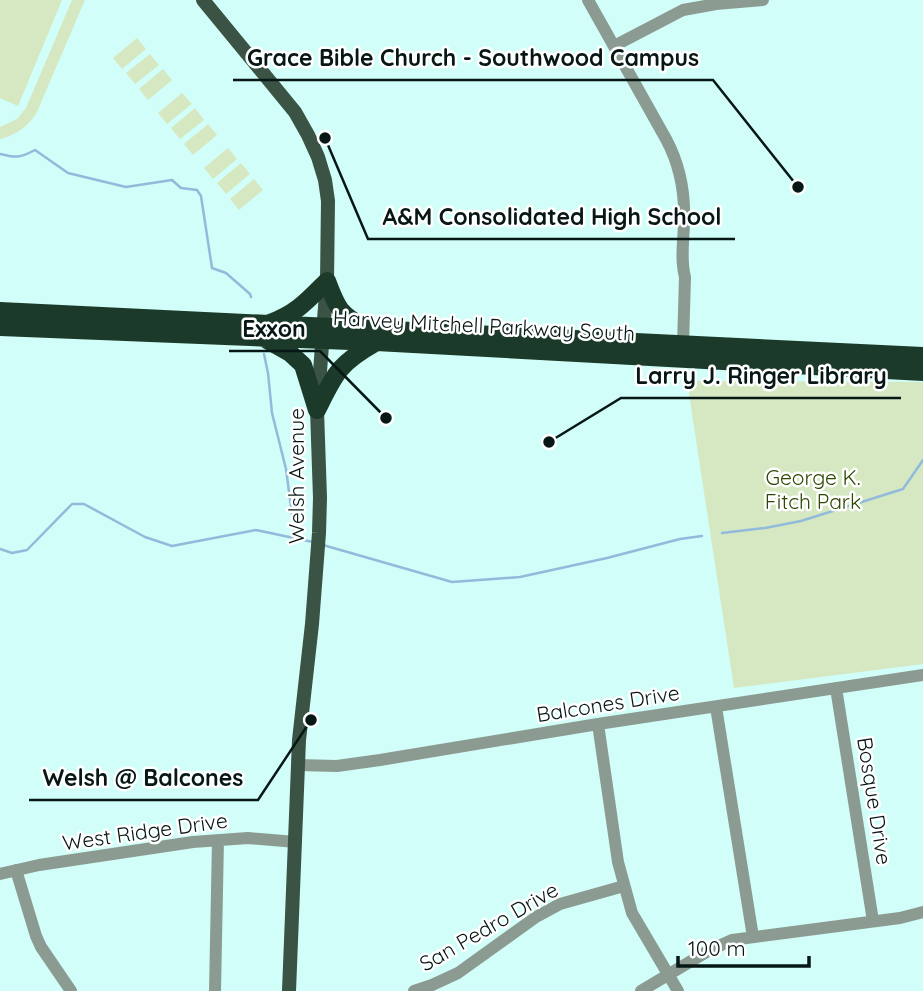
<svg xmlns="http://www.w3.org/2000/svg" width="923" height="991" viewBox="0 0 923 991" font-family="Quicksand,sans-serif">
	<rect width="100%" height="100%" fill="#d1fef8"/>
	<path fill="#d5e8c2" d="M0,0H62L18,106L0,98Z
		M72,0H85L36,114C27,127 16,135 0,139V127L17,119L26,108Z
		M137,38L146,49L122,69L113,58Z
		M150,54L159,65L135,84L126,73Z
		M163,69L172,80L148,100L139,89Z
		M182,93L192,104L167,124L158,113Z
		M195,108L204,120L180,139L171,128Z
		M208,124L217,135L193,155L184,144Z
		M228,148L237,159L213,179L204,168Z
		M241,163L250,174L226,194L217,183Z
		M254,179L263,190L239,210L230,199Z
		M687,381L923,382V664L734,688Z"/>
	<g fill="none" stroke-linecap="round" stroke-linejoin="round">
		<path stroke="#91badb" stroke-width="2.5" d="M0,154C16,158 20,158 35,150L68,173L126,187L172,180L181,188L197,190L201,196L212,268L226,273L250,294L251,297
			M264,354L268,373L272,413L286,469L295,537
			M722,533L765,528L801,521L903,489L923,460
			M323,545L452,582L520,577L607,558L680,539L702,536
			M0,549L12,553L27,550L72,504H84L145,537L172,546L256,530L313,542"/>
		<path stroke="#8c9b91" stroke-width="12" d="M588,0L666,139C680,165 685,191 684,220C684,239 680,259 685,277L683,345
			M614,46L683,10L716,4L763,0
			M836,688L873,921
			M716,707L753,937
			M598,724L618,862L632,913L678,991
			M298,765L337,766L380,760L598,724L923,675
			M16,870L36,936L41,947L71,991
			M0,874L39,865L193,842L248,838L296,842
			M215,991L218,840
			M414,991L432,985L458,973L536,917L560,904L624,886
			M641,991L708,951L732,940L900,918L923,912"/>
		<path stroke="#3a5344" stroke-width="14" d="M203,0L295,112L308,135L318,157L325,180L328,201L327,281L317,410L320,498L319,533L312,624L299,740L289,991"/>
		<path stroke="#1c3a29" stroke-width="18" d="M0,311L923,356
			M270,323C296,314 308,300 327,281C337,308 340,315 366,328
			M0,327L376,342L923,372
			M267,340L290,353L303,365L317,410
			M317,410C335,374 338,364 375,343"/>
	</g>
	<g text-anchor="middle" stroke-width="5" stroke-linejoin="round" paint-order="stroke">
		<g font-size="21" fill="#061715" stroke="#fff">
			<text transform="translate(484 326) rotate(3)" y="7">Harvey Mitchell Parkway South</text>
			<text transform="translate(297 476) rotate(-90)" y="7">Welsh Avenue</text>
			<text transform="translate(608 704) rotate(-9)" y="7">Balcones Drive</text>
			<text transform="translate(874 801) rotate(81)" y="7">Bosque Drive</text>
			<text transform="translate(145 832) rotate(-8)" y="7">West Ridge Drive</text>
			<text transform="translate(489 927) rotate(-30)" y="7">San Pedro Drive</text>
		</g>
		<g font-size="21" fill="#2e4701" stroke="#fff">
			<text x="813" y="485">George K.<tspan x="813" dy="24">Fitch Park</tspan></text>
		</g>
	</g>
	<path fill="none" stroke="#061715" stroke-width="2.5" d="M798 187L713 80H233M325 138L368 239H735M386 418L320 351H229M549 442L621 398H901M311 720L258 800H29"/>
	<g fill="#061715" stroke="#fff" stroke-width="2.5">
		<circle cx="798" cy="187" r="7"/>
		<circle cx="325" cy="138" r="7"/>
		<circle cx="386" cy="418" r="7"/>
		<circle cx="549" cy="442" r="7"/>
		<circle cx="311" cy="720" r="7"/>
	</g>
	<g font-size="23" text-anchor="middle" font-weight="bold" fill="#061715" stroke="#fff" stroke-width="5" stroke-linejoin="round" paint-order="stroke">
		<text x="473" y="66">Grace Bible Church - Southwood Campus</text>
		<text x="552" y="225">A&amp;M Consolidated High School</text>
		<text x="274" y="337">Exxon</text>
		<text x="761" y="384">Larry J. Ringer Library</text>
		<text x="143" y="786">Welsh @ Balcones</text>
	</g>
	<path d="M678 956v10h131v-10" fill="none" stroke="#061715" stroke-width="3.5"/>
	<text x="688" y="956" font-size="21" fill="#061715" stroke="#ffffff" stroke-width="5" paint-order="stroke">100 m</text>
</svg>
